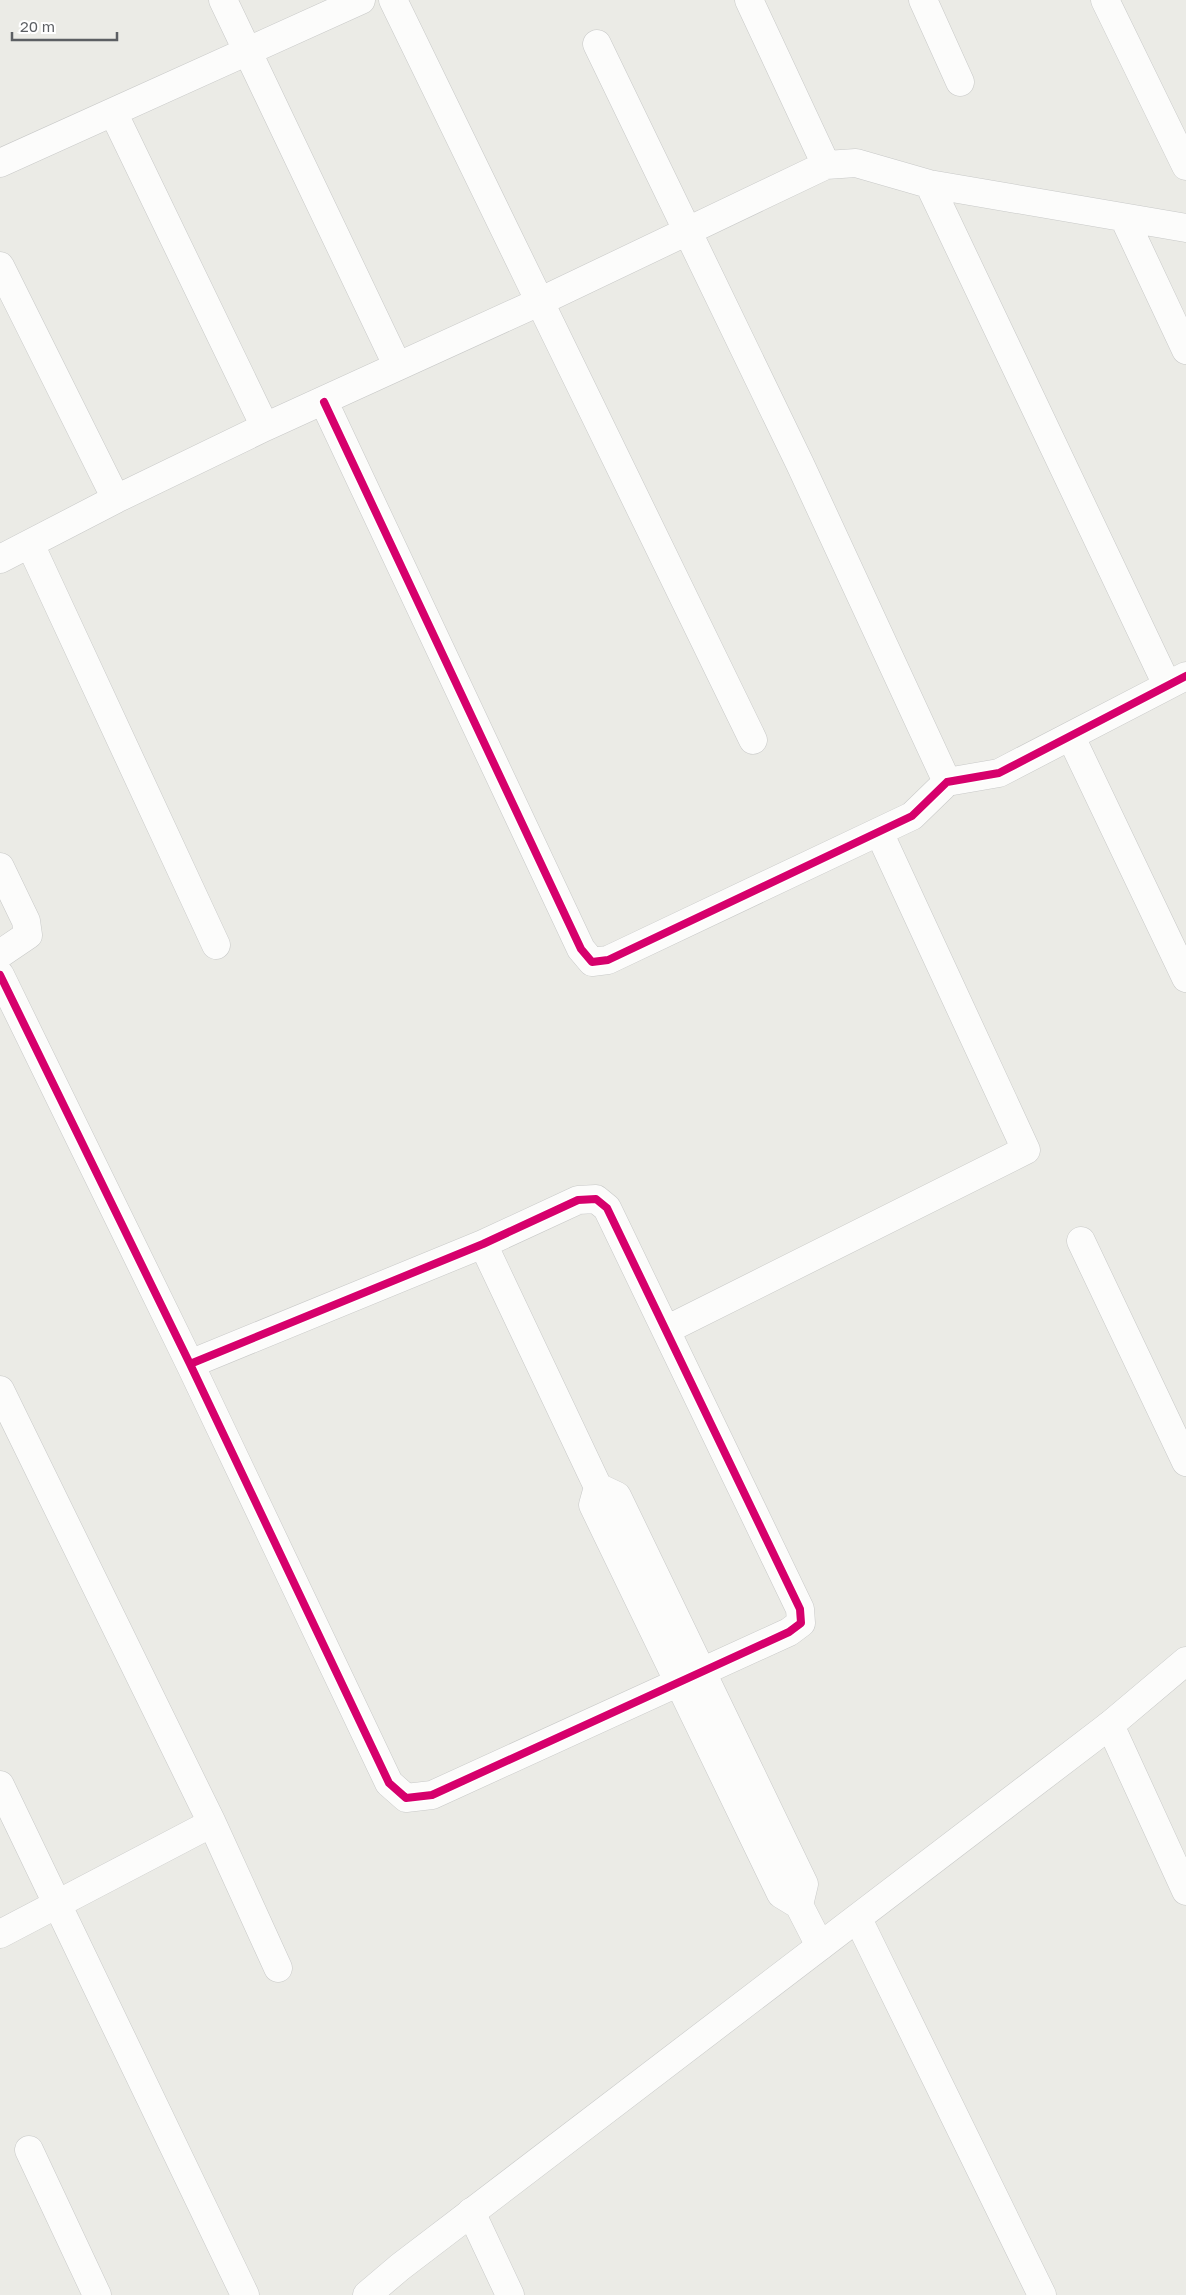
<svg xmlns="http://www.w3.org/2000/svg" width="1186" height="2295" viewBox="0 0 1186 2295" font-family="'Golos Text',sans-serif">
	<rect width="100%" height="100%" fill="#ebebe6"/>
	<g fill="none" stroke-linecap="round" stroke-linejoin="round">
		<g stroke="#c8c9c8" stroke-width="29">
			<path id="street" d="M223,0L397,365
				M393,0L753,740
				M749,0L826,165
				M923,0L960,82
				M1105,0L1186,166
				M597,44L800,464L947,782
				M114,114L265,427
				M0,163L361,0
				M929,184L1167,685
				M1124,218L1186,350
				M0,266L116,499
				M324,402L581,949L592,962L608,960L912,816L947,782L999,773L1186,676
				M30,544L216,945
				M0,559L116,499L265,427L539,302L826,165L856,163L929,184L1186,228
				M1071,737L1186,978
				M0,867L26,921L28,935L0,954
				M0,975L190,1364L389,1783L406,1798L432,1795L789,1632L801,1623L800,1609L607,1208L596,1199L578,1200L483,1244L190,1364
				M1081,1241L1186,1462
				M483,1244L598,1487L593,1505L781,1894L799,1905L820,1946
				M666,1330L1026,1150L879,832
				M0,1390L212,1823L278,1968
				M598,1487L617,1496L804,1884L799,1905
				M1110,1725L1186,1891
				M0,1785L245,2295
				M858,1919L1042,2295
				M0,1934L212,1823
				M29,2150L97,2295
				M471,2212L510,2295"/>
		</g>
		<g stroke="#c8c9c8" stroke-width="29">
			<path id="secondary" d="M367,2295L400,2267L1110,1725L1186,1661"/>
		</g>
		<use href="#street" stroke="#fcfcfb" stroke-width="28"/>
		<use href="#secondary" stroke="#fcfcfb" stroke-width="28"/>
		<g stroke="#fff" stroke-width="11">
			<path id="cycleway" d="M324,402L581,949L592,962L608,960L912,816L947,782L999,773L1186,676
				M0,975L190,1364L389,1783L406,1798L432,1795L789,1632L801,1623L800,1609L607,1208L596,1199L578,1200L483,1244L190,1364"/>
		</g>
		<use href="#cycleway" stroke="#d6006c" stroke-width="8"/>
	</g>
	<path d="M12 32v8h105v-8" fill="none" stroke="#5c5f63" stroke-width="2.5"/>
	<text x="20" y="32" font-size="15" fill="#5c5f63" stroke="#ffffff" stroke-width="4" paint-order="stroke">20 m</text>
</svg>
